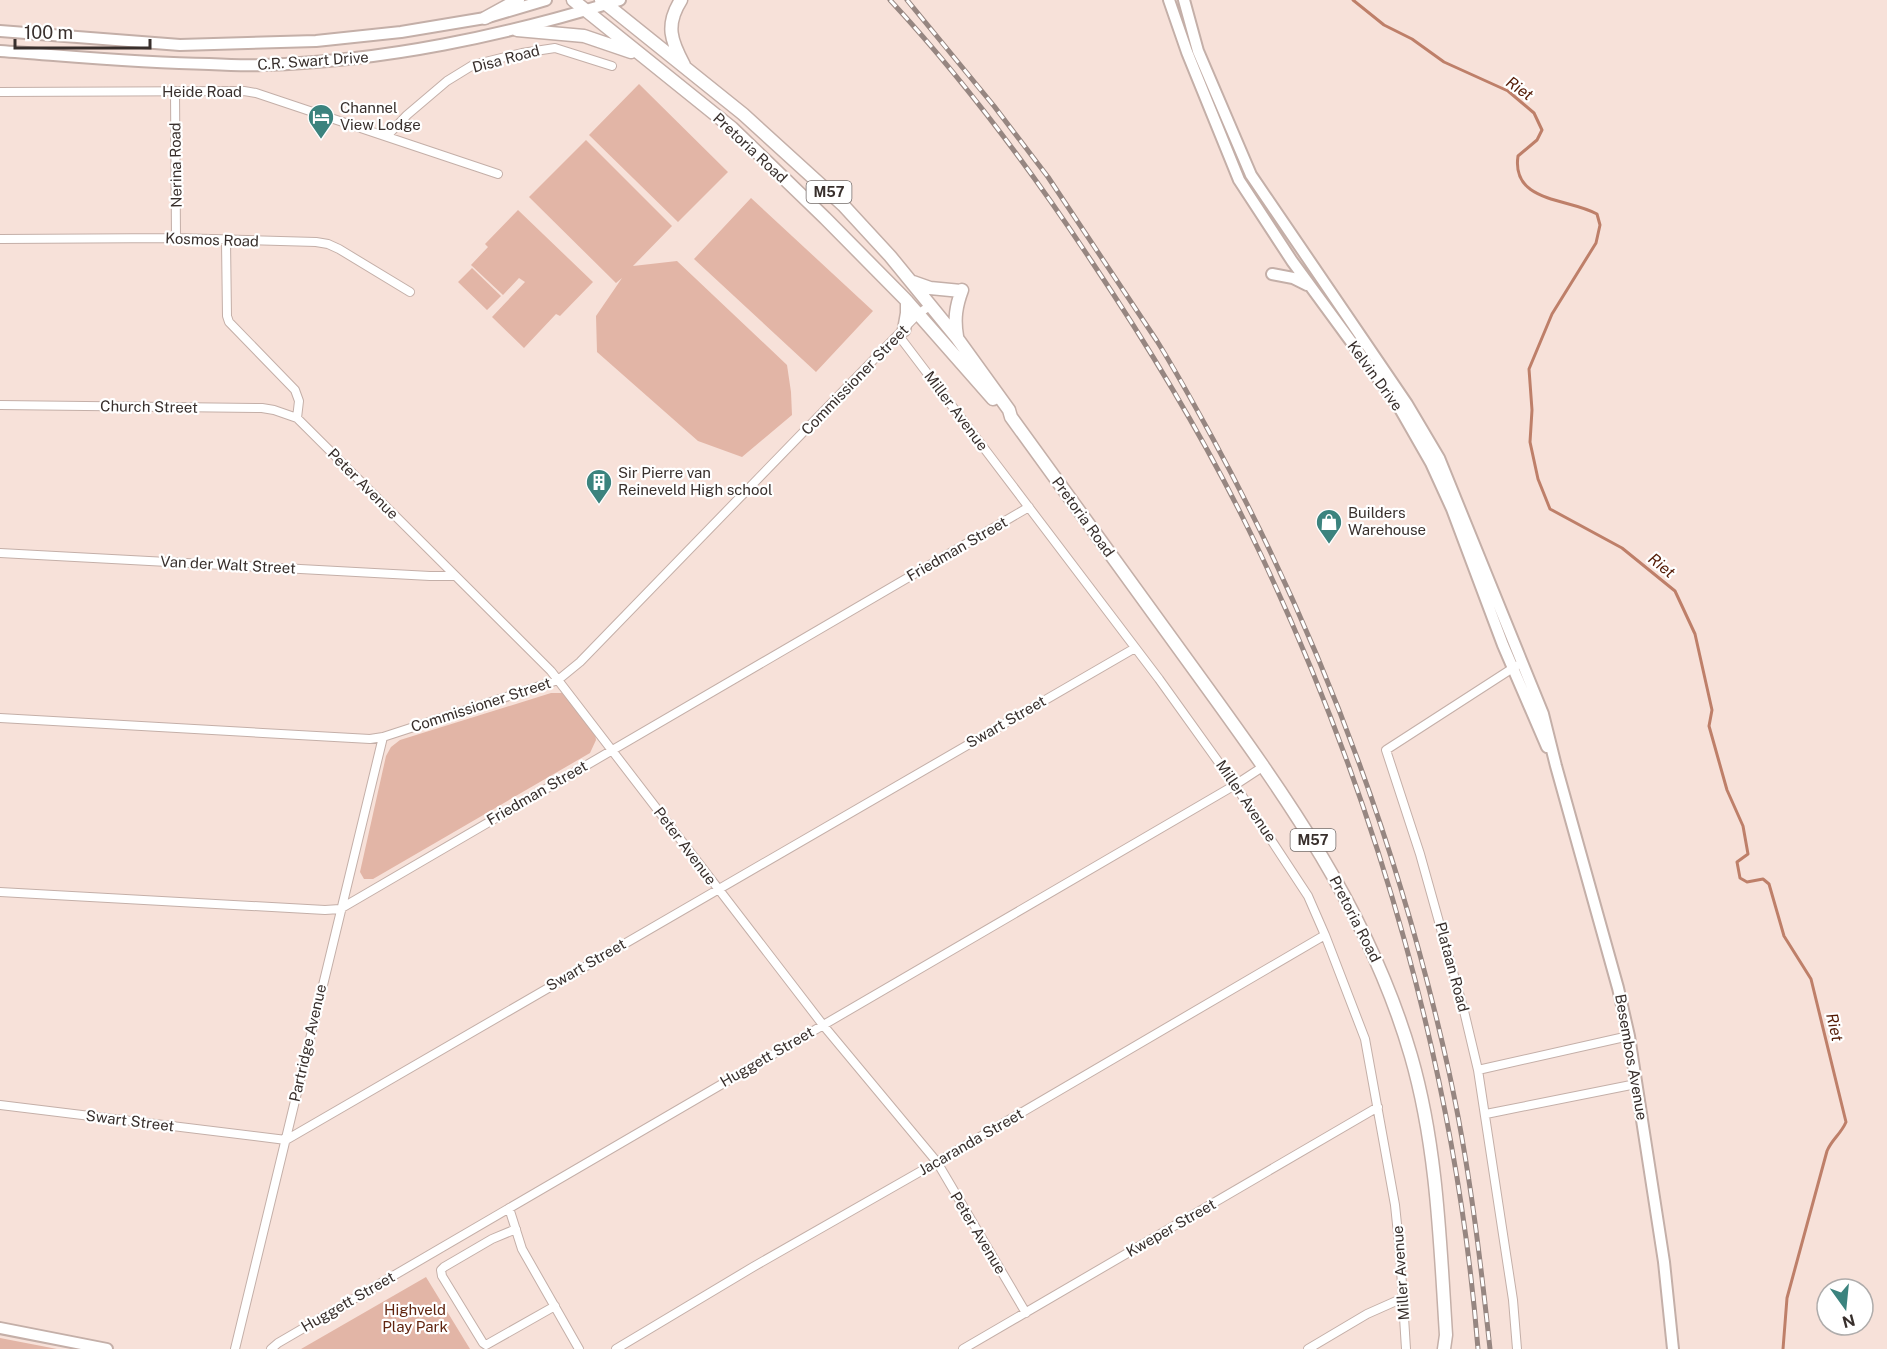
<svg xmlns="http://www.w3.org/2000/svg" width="1887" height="1349" viewBox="0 0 1887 1349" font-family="'Public Sans',sans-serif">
	<rect width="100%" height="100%" fill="#f7e1d9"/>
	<path fill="#e2b5a6" d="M639,84L728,172L678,222L589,135Z
		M586,140L672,226L633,266L677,261L787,365L791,392L792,415L742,457L698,441L597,352L596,316L622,278L616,283L529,197Z
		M751,198L873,311L816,372L694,259Z
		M518,210L593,282L560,316L556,314L524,348L492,317L525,282L519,278L503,295L471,265L488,247L485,244Z
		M472,268L501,296L487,310L458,282Z
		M551,693H562L595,733L596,740L590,753L373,879H364L360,872L386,756L391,747L400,740Z
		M426,1277L470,1349H301Z
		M0,1338L57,1349H0Z"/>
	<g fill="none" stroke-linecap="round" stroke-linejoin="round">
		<path stroke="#be7f69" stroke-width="3" d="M1353,0L1384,25L1412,39L1444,62L1508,91L1534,113L1542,130L1537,140L1518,156C1511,203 1569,198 1597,214L1600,225L1596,243L1552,314L1529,369L1532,410L1530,442L1538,479L1550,509L1622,548L1675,591L1695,634L1712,710L1709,726L1727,790L1743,826L1748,854L1737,862L1740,878L1747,882L1763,879L1769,884L1784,936L1811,979L1846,1122C1841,1134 1832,1139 1827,1151L1787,1298L1783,1349"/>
		<g stroke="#c4afa8" stroke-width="10">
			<path id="street" d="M175,91L176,238
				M0,92L244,91L256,93L498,174
				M387,136L407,115L447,81L473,65L522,53L555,48L612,66
				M0,239L176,238L316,242L328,244L339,249L410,292
				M226,241L227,316L229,322L295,390L299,401L297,418
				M899,336L1159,679L1235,785L1308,896L1325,935L1365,1039L1395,1205L1400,1253L1406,1349
				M0,405L262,408L274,410L297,418L551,671L823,1025L937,1162L1026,1313
				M0,553L430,576H455
				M1516,666L1386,750L1420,854L1464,1011L1478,1070L1513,1300L1517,1349
				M0,718L370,739L383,737L558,680L580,662L918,314L931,305
				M0,892L325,910L340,909L1029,507
				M1478,1070L1629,1036
				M0,1105L286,1140L1135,648
				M1486,1114L1636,1084
				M509,1208L522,1249L579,1349
				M516,1229L492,1239L444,1267L441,1270L442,1276L483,1343L486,1345L555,1306
				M235,1349L383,737
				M271,1349L278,1343L1235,785L1264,766
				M616,1349L753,1267L937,1162L1325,935
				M963,1349L1378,1107
				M1308,1349L1367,1314L1403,1298"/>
		</g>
		<g stroke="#c4afa8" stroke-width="14">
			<path id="secondary" d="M1169,0L1187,52L1239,180L1292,261L1399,407L1431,463L1452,509L1503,645L1547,747
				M1184,0L1198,51L1251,175L1407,404L1439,458L1543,714L1556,766L1618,988L1629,1036L1664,1262L1673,1349
				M0,31L180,45L316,41L401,32L485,18L546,0
				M0,51C69,56 139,63 209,64C227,65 245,66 263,65C386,61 503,36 620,0
				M1272,274L1293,278L1307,285
				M0,1328L107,1349"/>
		</g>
		<g stroke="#c4afa8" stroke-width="15">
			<path id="primary" d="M573,0L732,128L825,218L905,299L993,399
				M601,0L743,114L843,205L890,256L957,338L1009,410L1011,417C1073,503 1136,589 1198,675C1285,795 1369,911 1411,1056C1437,1146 1440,1241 1446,1335L1444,1349
				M681,0C665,25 671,41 684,65
				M485,18L518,0
				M517,30L584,36L631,52
				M913,282L930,288L961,291
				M904,330L907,313V301
				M957,336C954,319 956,306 962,290"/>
		</g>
		<use href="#street" stroke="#fff" stroke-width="8"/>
		<use href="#secondary" stroke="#fff" stroke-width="10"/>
		<use href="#primary" stroke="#fff" stroke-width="12"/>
		<g stroke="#968681" stroke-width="5">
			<path id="rail" d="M890,0C965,81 1031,170 1092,262C1155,356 1213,453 1261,555C1378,803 1456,1076 1478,1349
				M907,0L994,106L1048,177L1157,341C1177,373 1195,406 1213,439C1321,638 1400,851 1449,1072C1469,1163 1480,1256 1490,1349"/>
		</g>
		<use href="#rail" stroke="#fff" stroke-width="3" stroke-dasharray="9" stroke-linecap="butt"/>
	</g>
	<defs>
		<g id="hotel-pin" transform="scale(1.35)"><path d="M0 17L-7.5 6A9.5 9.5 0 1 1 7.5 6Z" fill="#3b837e" stroke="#fff"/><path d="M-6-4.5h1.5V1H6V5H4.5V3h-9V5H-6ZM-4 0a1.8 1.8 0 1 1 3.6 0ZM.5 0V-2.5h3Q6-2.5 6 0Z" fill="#fff"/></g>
		<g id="building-pin" transform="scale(1.35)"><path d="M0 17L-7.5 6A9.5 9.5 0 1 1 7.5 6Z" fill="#3b837e" stroke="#fff"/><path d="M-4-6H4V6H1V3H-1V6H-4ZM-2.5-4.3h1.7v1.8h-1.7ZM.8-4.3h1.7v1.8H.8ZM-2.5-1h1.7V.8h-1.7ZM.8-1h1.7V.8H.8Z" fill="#fff"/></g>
		<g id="shop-pin" transform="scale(1.35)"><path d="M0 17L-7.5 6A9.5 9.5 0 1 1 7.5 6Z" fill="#3b837e" stroke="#fff"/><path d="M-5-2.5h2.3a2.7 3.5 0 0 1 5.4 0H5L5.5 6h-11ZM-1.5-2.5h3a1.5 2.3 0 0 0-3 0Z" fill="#fff"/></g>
	</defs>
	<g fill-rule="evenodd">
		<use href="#hotel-pin" x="321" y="117"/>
		<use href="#building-pin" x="599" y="482"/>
		<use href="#shop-pin" x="1329" y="522"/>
	</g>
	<g text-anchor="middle" stroke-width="4.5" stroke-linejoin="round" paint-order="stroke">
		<g fill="#fff" stroke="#746d6b" stroke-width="1.5">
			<rect x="806.5" y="181" width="45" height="22" rx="4.5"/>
			<rect x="1290.5" y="829" width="45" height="22" rx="4.5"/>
		</g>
		<g font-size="14" font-weight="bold" fill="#382f2c">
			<text x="829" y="197">M57</text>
			<text x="1313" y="845">M57</text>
		</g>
		<g font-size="15" fill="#382f2c" stroke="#fff">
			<text transform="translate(506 59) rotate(-15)" y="5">Disa Road</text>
			<text transform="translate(313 61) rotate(-4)" y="5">C.R. Swart Drive</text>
			<text x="202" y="97">Heide Road</text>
			<text transform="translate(750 148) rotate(43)" y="5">Pretoria Road</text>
			<text transform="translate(176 165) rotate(-91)" y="5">Nerina Road</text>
			<text transform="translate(212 240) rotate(2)" y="5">Kosmos Road</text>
			<text transform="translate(1375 376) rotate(54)" y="5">Kelvin Drive</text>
			<text transform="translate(855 380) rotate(-46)" y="5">Commissioner Street</text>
			<text transform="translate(149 407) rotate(1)" y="5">Church Street</text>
			<text transform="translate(956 411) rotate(53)" y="5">Miller Avenue</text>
			<text transform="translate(363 484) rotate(45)" y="5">Peter Avenue</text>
			<text transform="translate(1083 517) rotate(54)" y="5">Pretoria Road</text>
			<text transform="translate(957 549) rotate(-30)" y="5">Friedman Street</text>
			<text transform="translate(228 565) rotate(3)" y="5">Van der Walt Street</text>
			<text transform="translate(481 705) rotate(-18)" y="5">Commissioner Street</text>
			<text transform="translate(1006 722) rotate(-30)" y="5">Swart Street</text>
			<text transform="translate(537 793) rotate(-30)" y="5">Friedman Street</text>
			<text transform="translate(1246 801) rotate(56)" y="5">Miller Avenue</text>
			<text transform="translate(685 846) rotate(53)" y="5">Peter Avenue</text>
			<text transform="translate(1355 919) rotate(63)" y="5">Pretoria Road</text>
			<text transform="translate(586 965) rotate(-30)" y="5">Swart Street</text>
			<text transform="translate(1452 967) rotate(75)" y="5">Plataan Road</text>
			<text transform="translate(308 1043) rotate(-77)" y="5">Partridge Avenue</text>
			<text transform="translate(767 1057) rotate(-30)" y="5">Huggett Street</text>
			<text transform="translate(1631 1057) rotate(80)" y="5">Besembos Avenue</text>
			<text transform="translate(130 1121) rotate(7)" y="5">Swart Street</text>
			<text transform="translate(971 1142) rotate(-30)" y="5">Jacaranda Street</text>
			<text transform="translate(1171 1228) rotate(-30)" y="5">Kweper Street</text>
			<text transform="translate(978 1233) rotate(59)" y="5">Peter Avenue</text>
			<text transform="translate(1401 1273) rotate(-94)" y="5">Miller Avenue</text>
			<text transform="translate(348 1302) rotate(-30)" y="5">Huggett Street</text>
		</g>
		<g font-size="15" fill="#382f2c" stroke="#fff" text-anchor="start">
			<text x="340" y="113">Channel<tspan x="340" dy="17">View Lodge</tspan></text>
			<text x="618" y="478">Sir Pierre van<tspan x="618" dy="17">Reineveld High school</tspan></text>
			<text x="1348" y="518">Builders<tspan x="1348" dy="17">Warehouse</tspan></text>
		</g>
		<g font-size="15" fill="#612510" stroke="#fff">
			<text x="415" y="1315">Highveld<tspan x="415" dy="17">Play Park</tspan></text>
		</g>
		<g font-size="16" font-style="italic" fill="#541a04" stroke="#fff">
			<text transform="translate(1520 88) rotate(35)" y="6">Riet</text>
			<text transform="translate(1662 565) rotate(39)" y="6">Riet</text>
			<text transform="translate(1835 1027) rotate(77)" y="6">Riet</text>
		</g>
	</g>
	<g transform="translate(1845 1307) rotate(165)"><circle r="28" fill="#ffffff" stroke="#afacab" stroke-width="1.5"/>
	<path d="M0-4.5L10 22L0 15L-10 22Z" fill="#3b837e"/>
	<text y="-9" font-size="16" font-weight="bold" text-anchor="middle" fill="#382f2c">N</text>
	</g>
	<path d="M15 39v9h135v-9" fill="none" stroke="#382f2c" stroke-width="3"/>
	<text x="24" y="39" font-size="18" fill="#382f2c" stroke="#ffffff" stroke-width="4.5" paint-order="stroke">100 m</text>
</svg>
